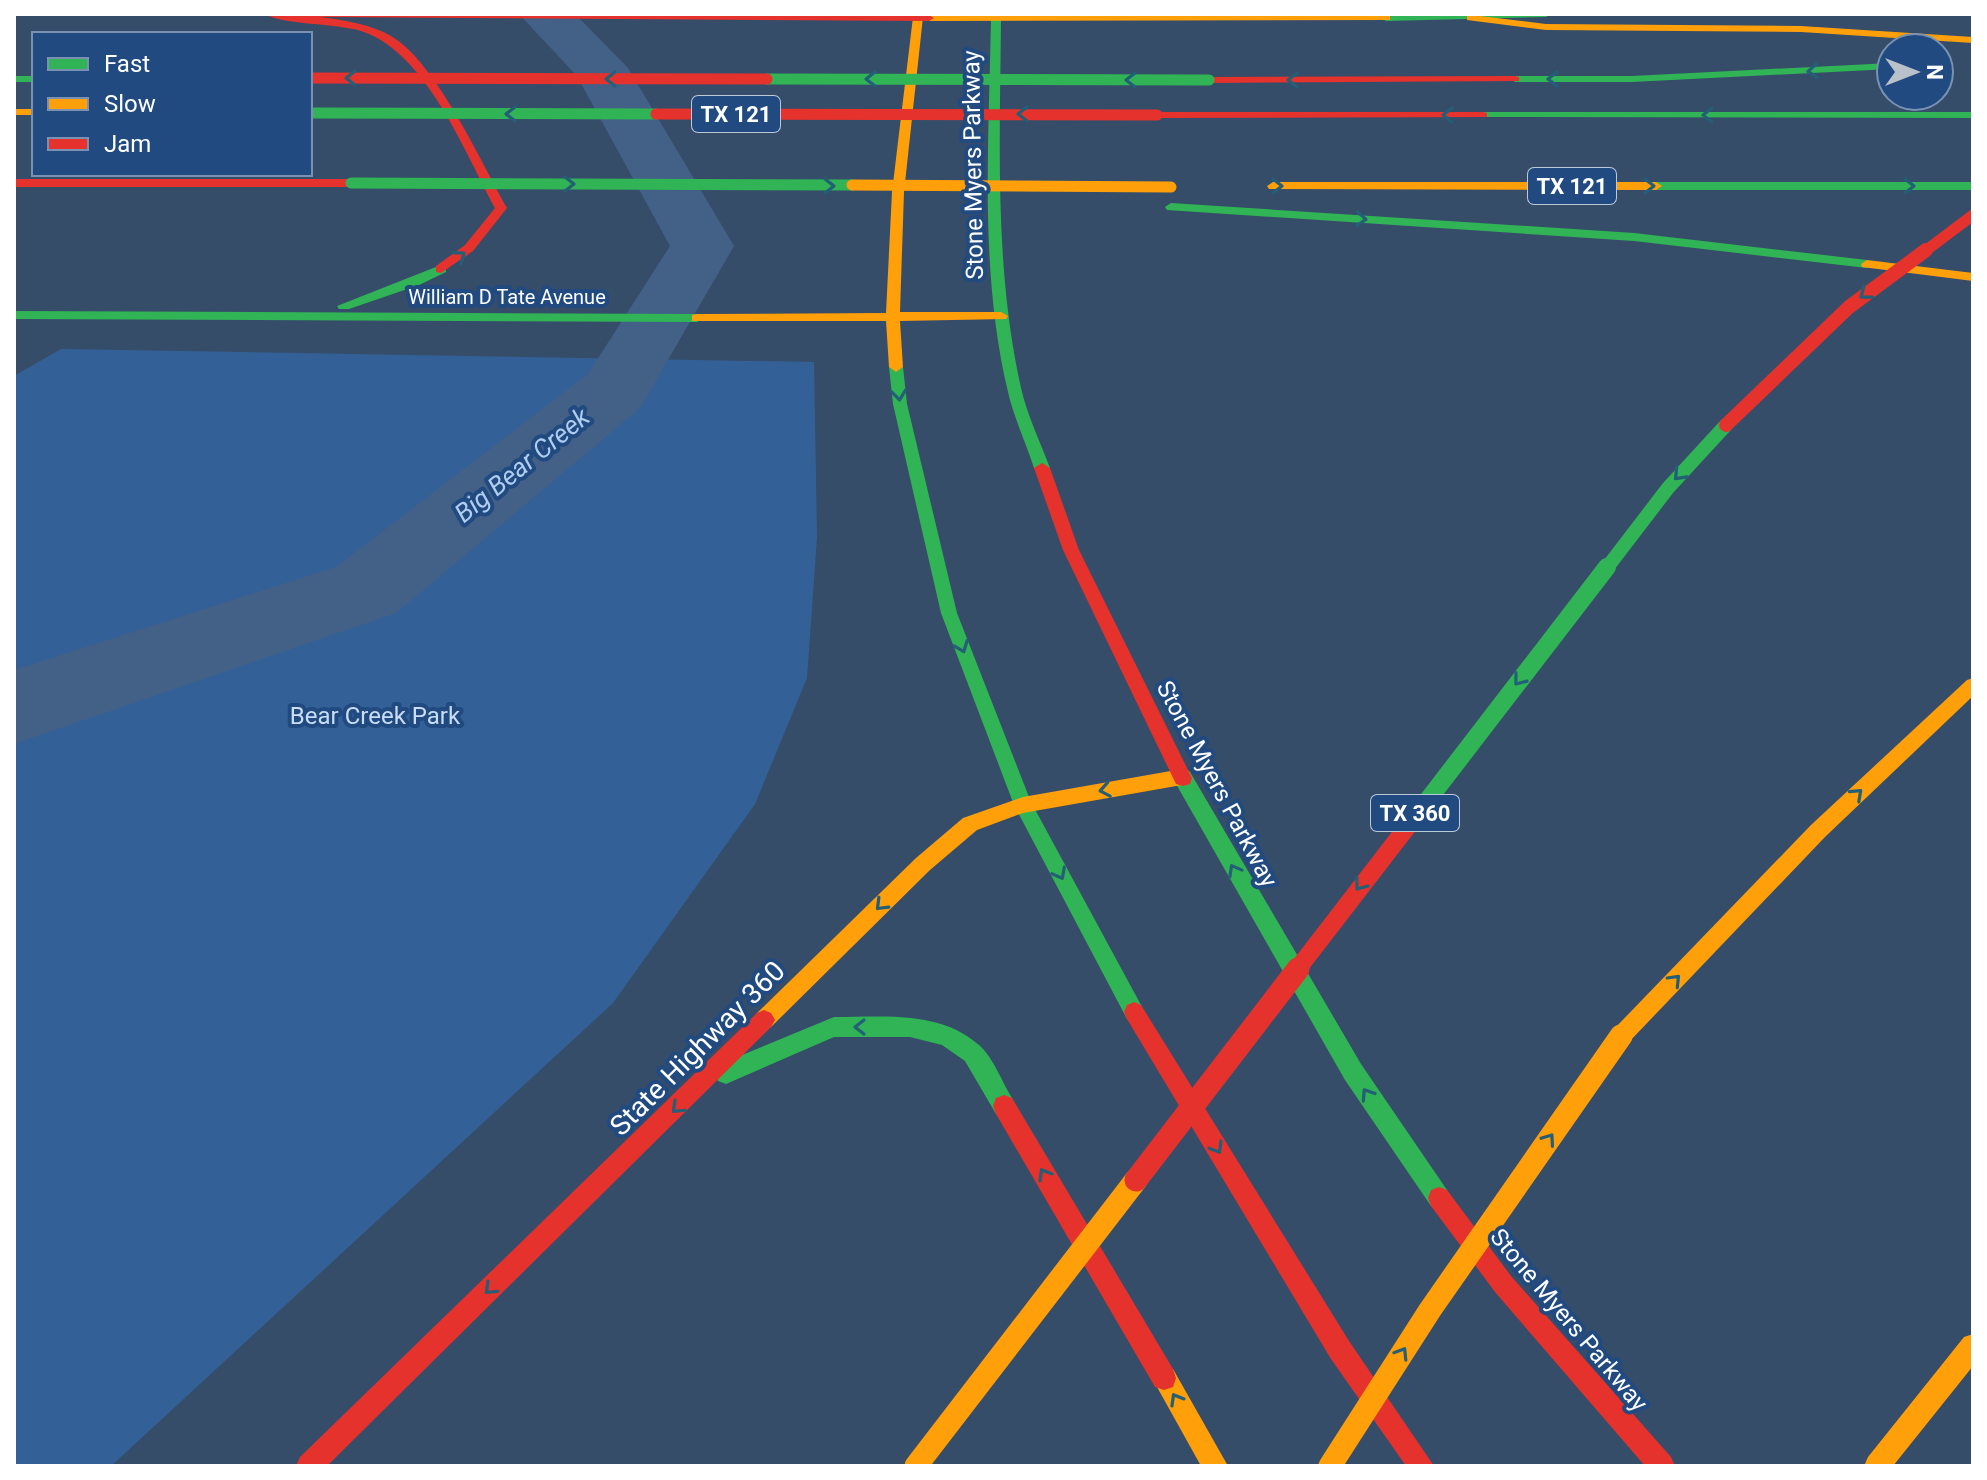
<svg xmlns="http://www.w3.org/2000/svg" width="1987" height="1480" viewBox="0 0 1987 1480" font-family="Roboto,sans-serif">
	<rect width="100%" height="100%" fill="#364d6a"/>
	<path fill="#336197" d="M61,349L814,362L817,537L807,678L755,804L613,1003L111,1466H14V376Z"/>
	<g fill="none" stroke-linecap="round" stroke-linejoin="round">
		<path fill="#436187" fill-rule="evenodd" d="M519,14H575L628,68L734,246L640,408L396,613L14,744V670L336,567L588,374L670,246L577,76Z"/>
		<path fill="#30b455" fill-rule="evenodd" d="M1551,14L1546,17L1386,21L1381,18L1386,15Z
			M996,15L1001,18C1000,141 994,267 1021,388C1027,415 1040,441 1050,468L1042,473L1034,468C1026,443 1014,418 1008,392C979,271 989,142 991,18Z
			M1891,63V69L1632,82H1515L1510,79L1515,76H1632Z
			M14,76H34V82H14Z
			M1483,112H1973V118L1479,117V113Z
			M1973,182V190H1656L1650,186L1656,182Z
			M1171,203L1634,233L1867,260L1873,264L1867,268L1634,241L1167,210L1165,207Z
			M441,265L446,266V272L419,285L349,309H339L337,306Z
			M14,311L697,314L704,318L697,322L14,319Z
			M896,362L903,367L907,404L957,613L1031,802L1141,1005L1144,1012L1141,1019L1134,1022L1127,1019L1014,805L941,613L893,404L889,367Z
			M1183,770L1190,772L1361,1064L1447,1190L1450,1198L1447,1206L1439,1209L1431,1206L1345,1080L1176,784L1174,778L1176,772Z
			M834,1017C882,1017 940,1010 979,1045C993,1057 1002,1082 1012,1098L1015,1106L1012,1114L1004,1117L996,1114L965,1061L942,1045L910,1037H834L726,1084L718,1081L715,1073L718,1065Z"/>
		<path fill="#ff9f0a" fill-rule="evenodd" d="M918,14L923,17L904,192L900,312H1001L1008,316L1006,319L900,321L903,367L896,372L889,367L886,321H692V315L697,314L886,313L892,192L913,17Z
			M1386,15L1390,16V20L929,21L924,18L929,15Z
			M1471,15L1546,24L1801,26L1973,37V43L1801,32L1546,30L1467,20V16Z
			M14,109H34V115H14Z
			M1273,182H1656L1662,186L1656,190L1269,189L1267,186Z
			M1867,260L1973,273V281L1862,267L1861,264Z
			M1973,678V696L1825,837L1628,1043L1621,1046L1614,1043L1610,1036L1614,1029L1811,825L1967,680Z
			M1182,769L1189,771L1191,777L1189,783L1182,785L1023,813L977,830L930,870L771,1027L764,1030L757,1027L753,1020L757,1013L916,858L963,818L1023,797Z
			M1973,1334V1366L1893,1466H1864L1868,1457L1964,1337Z
			M1164,1366L1173,1369L1228,1466H1201L1152,1378L1155,1369Z"/>
		<path fill="#e5322d" fill-rule="evenodd" d="M265,14L929,15L934,18L929,21L320,17C344,20 370,24 391,36C436,62 481,162 507,208L473,251L441,273L436,272V266L465,245L495,208C464,151 426,52 361,31C335,23 283,25 265,14Z
			M1515,76L1519,77V81L1209,83L1204,80L1209,77Z
			M1483,112L1487,113V117L1157,118L1151,115L1157,112Z
			M14,179H351L357,183L351,187H14Z
			M1042,463L1050,468L1079,550L1192,778L1190,784L1183,786L1176,784L1063,550L1034,468Z
			M1134,1002L1141,1005L1349,1341L1434,1466H1406L1331,1359L1127,1019L1124,1012L1127,1005Z
			M764,1010L771,1013L775,1020L771,1027L327,1466H296L300,1457L757,1013Z
			M1004,1095L1012,1098L1173,1369L1176,1378L1173,1387L1164,1390L1155,1387L996,1114L993,1106L996,1098Z
			M1439,1187L1447,1190L1511,1276L1671,1457L1675,1466H1645L1495,1292L1431,1206L1428,1198L1431,1190Z"/>
		<path stroke="#30b455" stroke-width="11" d="M767,79L1209,80
			M314,113L656,114
			M351,183L852,185"/>
		<path stroke="#30b455" stroke-width="14" d="M1606,569L1668,488L1726,425"/>
		<path stroke="#30b455" stroke-width="18" d="M1414,818L1607,567"/>
		<path stroke="#ff9f0a" stroke-width="11" d="M852,185L1171,187"/>
		<path stroke="#ff9f0a" stroke-width="23" d="M916,1466L1136,1180
			M1330,1466L1430,1310L1621,1036"/>
		<path stroke="#e5322d" stroke-width="11" d="M310,78L767,79
			M656,114L1157,115
			M1924,252L1973,215"/>
		<path stroke="#e5322d" stroke-width="14" d="M1726,425L1849,307L1926,250"/>
		<path stroke="#e5322d" stroke-width="18" d="M1296,971L1414,818"/>
		<path stroke="#e5322d" stroke-width="23" d="M1136,1180L1298,969"/>
	</g>
	<defs><path id="oneway-chevron" d="M-2-3.5L2.5 0L-2 3.5" fill="none" stroke-width="1.6" stroke-linecap="round" stroke-linejoin="round" transform="scale(2)"/></defs>
	<g stroke="#235f77">
		<use href="#oneway-chevron" transform="translate(1813 71) rotate(176)"/>
		<use href="#oneway-chevron" transform="translate(351 78) rotate(-180)"/>
		<use href="#oneway-chevron" transform="translate(611 79) rotate(-180)"/>
		<use href="#oneway-chevron" transform="translate(871 79) rotate(-180)"/>
		<use href="#oneway-chevron" transform="translate(1553 79) rotate(180)"/>
		<use href="#oneway-chevron" transform="translate(1131 80) rotate(-180)"/>
		<use href="#oneway-chevron" transform="translate(1293 80) rotate(180)"/>
		<use href="#oneway-chevron" transform="translate(511 114) rotate(-180)"/>
		<use href="#oneway-chevron" transform="translate(1023 114) rotate(-180)"/>
		<use href="#oneway-chevron" transform="translate(1448 115) rotate(-180)"/>
		<use href="#oneway-chevron" transform="translate(1708 115) rotate(-180)"/>
		<use href="#oneway-chevron" transform="translate(569 184)"/>
		<use href="#oneway-chevron" transform="translate(829 186)"/>
		<use href="#oneway-chevron" transform="translate(1277 186)"/>
		<use href="#oneway-chevron" transform="translate(1649 186)"/>
		<use href="#oneway-chevron" transform="translate(1909 186)"/>
		<use href="#oneway-chevron" transform="translate(1361 219) rotate(4)"/>
		<use href="#oneway-chevron" transform="translate(460 256) rotate(-36)"/>
		<use href="#oneway-chevron" transform="translate(1865 294) rotate(142)"/>
		<use href="#oneway-chevron" transform="translate(899 395) rotate(83)"/>
		<use href="#oneway-chevron" transform="translate(1679 475) rotate(133)"/>
		<use href="#oneway-chevron" transform="translate(962 647) rotate(69)"/>
		<use href="#oneway-chevron" transform="translate(1519 680) rotate(128)"/>
		<use href="#oneway-chevron" transform="translate(1105 790) rotate(170)"/>
		<use href="#oneway-chevron" transform="translate(1857 794) rotate(-43)"/>
		<use href="#oneway-chevron" transform="translate(1234 870) rotate(-119)"/>
		<use href="#oneway-chevron" transform="translate(1060 874) rotate(62)"/>
		<use href="#oneway-chevron" transform="translate(1360 885) rotate(127)"/>
		<use href="#oneway-chevron" transform="translate(881 905) rotate(135)"/>
		<use href="#oneway-chevron" transform="translate(1675 980) rotate(-46)"/>
		<use href="#oneway-chevron" transform="translate(860 1027) rotate(180)"/>
		<use href="#oneway-chevron" transform="translate(1367 1094) rotate(-123)"/>
		<use href="#oneway-chevron" transform="translate(677 1108) rotate(136)"/>
		<use href="#oneway-chevron" transform="translate(1549 1139) rotate(-55)"/>
		<use href="#oneway-chevron" transform="translate(1217 1148) rotate(59)"/>
		<use href="#oneway-chevron" transform="translate(1044 1174) rotate(-120)"/>
		<use href="#oneway-chevron" transform="translate(490 1289) rotate(136)"/>
		<use href="#oneway-chevron" transform="translate(1402 1353) rotate(-58)"/>
		<use href="#oneway-chevron" transform="translate(1176 1399) rotate(-120)"/>
	</g>
	<g text-anchor="middle" stroke-width="8" stroke-linejoin="round" paint-order="stroke">
		<g font-size="20" fill="#fff" stroke="#204a80">
			<text x="507" y="304">William D Tate Avenue</text>
		</g>
		<g fill="#204a80" stroke="#bcc9d9" stroke-width="2">
			<rect x="692" y="96" width="88" height="36" rx="6"/>
			<rect x="1528" y="168" width="88" height="36" rx="6"/>
			<rect x="1371" y="795" width="88" height="36" rx="6"/>
		</g>
		<g font-size="22" font-weight="bold" fill="#fff">
			<text x="736" y="122">TX 121</text>
			<text x="1572" y="194">TX 121</text>
			<text x="1415" y="821">TX 360</text>
		</g>
		<g font-size="24" fill="#fff" stroke="#204a80">
			<text transform="translate(973 165) rotate(-91)" y="8">Stone Myers Parkway</text>
			<text transform="translate(1217 784) rotate(62)" y="8">Stone Myers Parkway</text>
			<text transform="translate(1569 1320) rotate(50)" y="8">Stone Myers Parkway</text>
		</g>
		<g font-size="24" fill="#c9ddf6" stroke="#204a80">
			<text x="375" y="724">Bear Creek Park</text>
		</g>
		<g font-size="26" font-style="italic" fill="#b0cdf0" stroke="#204a80">
			<text transform="translate(522 465) rotate(-39)" y="9">Big Bear Creek</text>
		</g>
		<g font-size="28" fill="#fff" stroke="#204a80">
			<text transform="translate(697 1048) rotate(-45)" y="10">State Highway 360</text>
		</g>
	</g>
	<rect width="1987" height="1480" fill="none" stroke="#ffffff" stroke-width="32"/>
	<rect x="32" y="32" width="280" height="144" fill="#204a80" stroke="#7992b3" stroke-width="2"/>
	<rect x="48" y="58" width="40" height="12" fill="#30b455" stroke="#7992b3" stroke-width="2"/>
	<text x="104" y="72" font-size="24" fill="#ffffff">Fast</text>
	<rect x="48" y="98" width="40" height="12" fill="#ff9f0a" stroke="#7992b3" stroke-width="2"/>
	<text x="104" y="112" font-size="24" fill="#ffffff">Slow</text>
	<rect x="48" y="138" width="40" height="12" fill="#e5322d" stroke="#7992b3" stroke-width="2"/>
	<text x="104" y="152" font-size="24" fill="#ffffff">Jam</text>
	<g transform="translate(1915 72) rotate(90)"><circle r="38" fill="#204a80" stroke="#7992b3" stroke-width="2"/>
	<path d="M0-6L14 30L0 20L-14 30Z" fill="#b9c1cb"/>
	<text y="-12" font-size="22" font-weight="bold" text-anchor="middle" fill="#ffffff">N</text>
	</g>
</svg>
